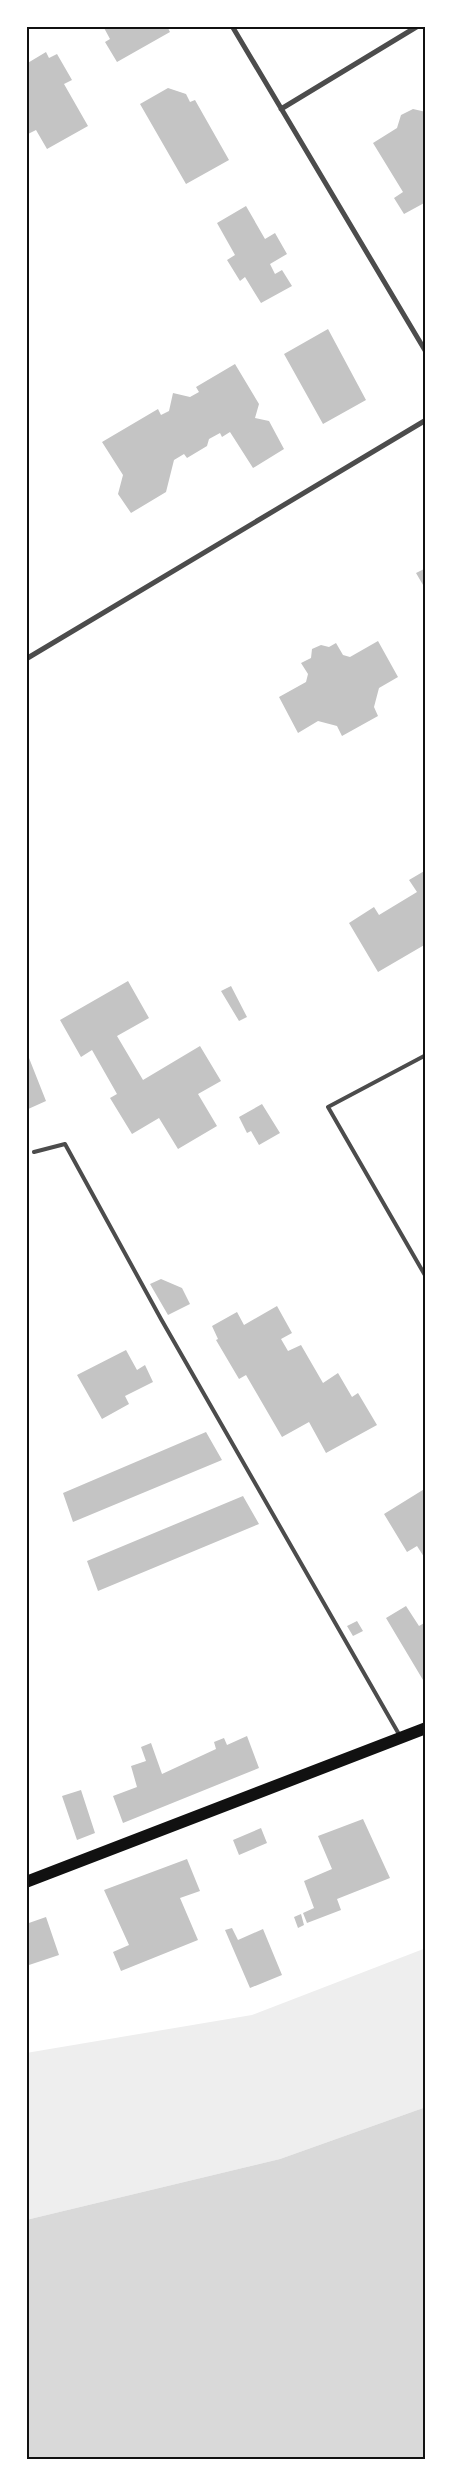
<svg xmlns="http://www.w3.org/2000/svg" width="452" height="2486" viewBox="0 0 452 2486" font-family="Inter,sans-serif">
	<rect width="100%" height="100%" fill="#fff"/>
	<path fill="#eee" d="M426,1948V2107L280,2159L26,2220V2053L252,2015Z"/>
	<path fill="#d9d9d9" d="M426,2107V2460H26V2220L280,2159Z"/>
	<path fill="#c4c4c4" d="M103,26H167L170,32L117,62L105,42L110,39Z
		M46,52L49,58L57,54L72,80L64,84L88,126L47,149L36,130L26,135V64Z
		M168,88L186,94L190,102L195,100L229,160L186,184L140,104Z
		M413,109L426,112V202L404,214L394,198L403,192L373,143L397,128L401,115Z
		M246,206L265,239L275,233L287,254L270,264L275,274L282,270L292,286L261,303L245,277L240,281L227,260L235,255L217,223Z
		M328,329L366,400L323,424L284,354Z
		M235,364L259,404L255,418L269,421L284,449L253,468L230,432L222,437L220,433L209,439L207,446L187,458L184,454L174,460L166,492L131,513L118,494L123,475L102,442L158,409L161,415L169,411L173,393L190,397L199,392L196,387Z
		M426,568V590L416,573Z
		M378,641L398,677L379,688L374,707L378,716L342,736L337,726L318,721L298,733L279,697L306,682L308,674L301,663L311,658L312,649L321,645L329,647L336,643L343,655L350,657Z
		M426,870V944L378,972L349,923L374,907L379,915L417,892L409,880Z
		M128,981L149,1018L117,1036L143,1080L200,1046L221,1081L198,1094L217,1126L178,1149L159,1118L132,1134L110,1098L117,1094L92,1050L81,1057L60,1020Z
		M231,986L247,1017L239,1021L221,991Z
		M29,1058L46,1101L26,1110V1059Z
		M262,1104L280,1133L259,1145L251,1131L247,1133L239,1117Z
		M161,1279L182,1288L190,1304L168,1315L150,1284Z
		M277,1306L292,1333L281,1339L288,1351L301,1345L323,1383L338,1373L352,1397L358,1393L377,1425L326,1453L309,1422L282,1437L246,1375L239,1379L216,1340L218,1339L212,1326L237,1312L244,1325Z
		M126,1350L137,1370L145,1365L153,1382L125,1396L129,1404L102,1419L77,1375Z
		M206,1432L222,1460L73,1522L63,1493Z
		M426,1488V1560L417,1546L407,1552L384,1514Z
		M243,1496L259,1524L98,1591L87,1561Z
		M406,1606L419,1626L426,1622V1685L386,1618Z
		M357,1621L363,1631L353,1636L347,1626Z
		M247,1736L259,1768L123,1823L113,1796L137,1787L131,1766L146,1761L141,1747L151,1743L162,1774L216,1749L214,1742L224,1738L227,1745Z
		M81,1790L95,1833L77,1840L62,1796Z
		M363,1819L390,1878L337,1899L341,1910L307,1923L303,1913L314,1908L304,1881L332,1869L318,1836Z
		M261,1828L267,1843L239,1855L233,1840Z
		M187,1859L200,1891L180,1898L198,1940L121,1971L113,1952L129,1945L104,1890Z
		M301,1914L304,1925L298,1928L294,1917Z
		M46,1917L59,1955L26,1966V1924Z
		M232,1928L238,1940L263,1929L282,1975L250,1988L225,1930Z"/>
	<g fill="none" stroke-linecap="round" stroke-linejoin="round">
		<path stroke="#4c4c4c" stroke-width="4" d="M426,1055L328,1107L426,1277
			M34,1152L65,1144L161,1319L400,1736"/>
		<path stroke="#4c4c4c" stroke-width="5" d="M232,26L426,352
			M281,109L418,26
			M26,659L426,420"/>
		<path stroke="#111" stroke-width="12" d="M26,1882L426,1728"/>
	</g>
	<rect width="452" height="2486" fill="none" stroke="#ffffff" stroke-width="55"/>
	<rect x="28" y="28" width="396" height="2430" fill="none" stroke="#111" stroke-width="2"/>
</svg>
